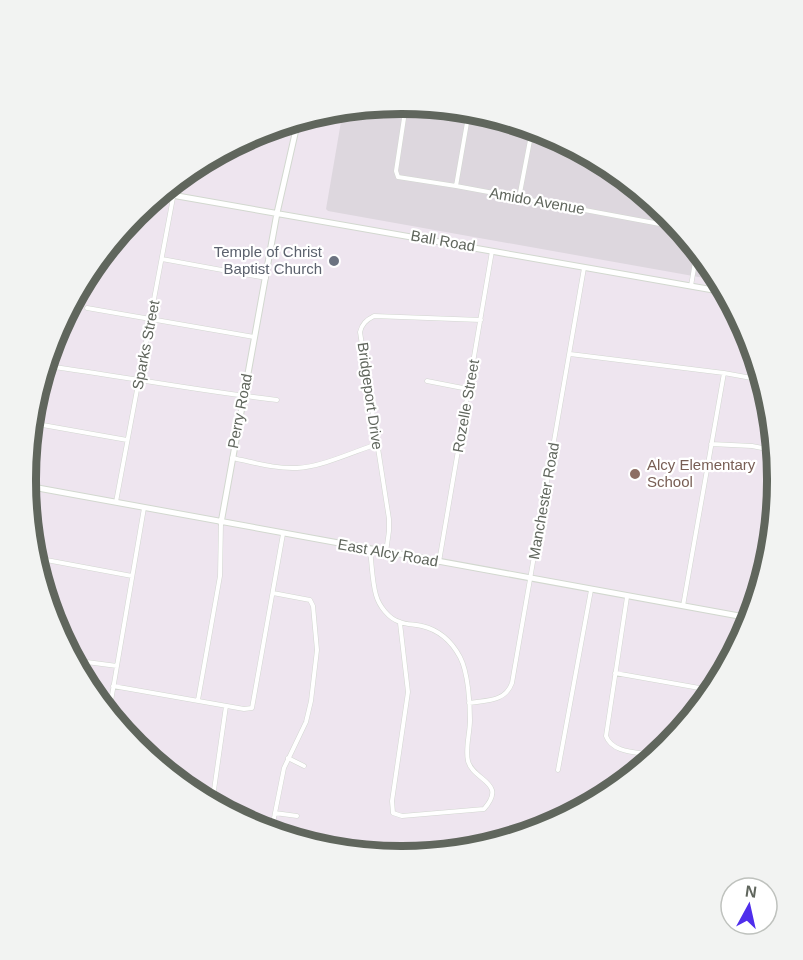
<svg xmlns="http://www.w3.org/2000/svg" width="803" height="960" viewBox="0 0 803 960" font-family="Arial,sans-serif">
	<rect width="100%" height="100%" fill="#eee5ef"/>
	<path fill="#ddd7de" d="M402,104L546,133L668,214L710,279L328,211L326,209L342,116Z"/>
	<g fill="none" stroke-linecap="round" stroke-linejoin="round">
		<g stroke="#d2d7d0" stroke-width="5">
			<path id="street" d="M406,105L396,171L398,177L456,186L676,227
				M456,186L468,117
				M519,198L532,130
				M162,259L266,278
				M691,286L696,256
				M87,308L254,337
				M570,354L724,373L757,379
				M48,366C125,377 200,391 277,400
				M427,381L468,389
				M37,424L127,440
				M711,444L752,446L772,450
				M232,458C253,462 275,469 297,468C321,467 353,452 377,444
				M116,502L175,187
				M370,550C372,565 372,581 376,595C379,606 389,619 400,622C407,625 415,624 422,626C439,630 452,642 460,657C468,672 470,703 470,720C470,733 465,749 468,761C473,781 508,782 484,809L402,816L393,813L392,801L408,692L400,623
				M386,552L389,531V519L360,332C362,324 366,320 374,316L481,320
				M41,559L132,576
				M439,562L492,251
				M627,597L606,736C612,753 637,752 653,755
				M683,606L724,373
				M79,661L117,666
				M615,673L705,689
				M113,686L244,709L252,708L283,534
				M198,700L220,576L221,523
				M469,703C487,700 505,702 512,683L584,268
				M110,707L144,508
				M288,758L304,766
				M558,770L591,590
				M213,797L226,706
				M275,813L297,816
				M268,829L272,828L284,768L306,722L311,701L317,650L313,606L310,600L273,593"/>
		</g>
		<g stroke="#d2d8cf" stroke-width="7">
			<path id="secondary" d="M166,194L719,291
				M27,486L750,618
				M221,523L277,213L297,125"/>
		</g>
		<use href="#street" stroke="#fff" stroke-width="4"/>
		<use href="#secondary" stroke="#fff" stroke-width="5"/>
	</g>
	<circle fill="#6b7280" stroke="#fff" stroke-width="2" cx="334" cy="261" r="6"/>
	<circle fill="#8d6e63" stroke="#fff" stroke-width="2" cx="635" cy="474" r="6"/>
	<g text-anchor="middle" stroke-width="4.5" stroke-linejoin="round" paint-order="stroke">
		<g font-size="15" fill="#60665d" stroke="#fff">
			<text transform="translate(537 201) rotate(10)" y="5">Amido Avenue</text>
			<text transform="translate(443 241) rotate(10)" y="5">Ball Road</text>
			<text transform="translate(146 345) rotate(-79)" y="5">Sparks Street</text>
			<text transform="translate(370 396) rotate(82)" y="5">Bridgeport Drive</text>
			<text transform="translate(466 406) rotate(-80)" y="5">Rozelle Street</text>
			<text transform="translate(240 411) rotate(-79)" y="5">Perry Road</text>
			<text transform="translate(544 501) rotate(-80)" y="5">Manchester Road</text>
			<text transform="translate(388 553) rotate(10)" y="5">East Alcy Road</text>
		</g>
		<g font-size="15" fill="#5b616d" stroke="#fff" text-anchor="end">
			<text x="322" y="257">Temple of Christ<tspan x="322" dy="17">Baptist Church</tspan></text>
		</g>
		<g font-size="15" fill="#785e54" stroke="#fff" text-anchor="start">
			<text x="647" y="470">Alcy Elementary<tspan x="647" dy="17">School</tspan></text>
		</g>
	</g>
	<path d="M0 0H803V960H0ZM401 114H402A365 365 0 0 1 767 479V481A365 365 0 0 1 402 846H401A365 365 0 0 1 36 481V479A365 365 0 0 1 401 114Z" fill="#f2f3f2" fill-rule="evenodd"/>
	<path fill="none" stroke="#60665d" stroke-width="8" d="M401 114H402A365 365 0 0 1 767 479V481A365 365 0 0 1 402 846H401A365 365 0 0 1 36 481V479A365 365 0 0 1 401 114Z"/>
	<g transform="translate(749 906) rotate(8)"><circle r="28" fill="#ffffff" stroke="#bfc2be" stroke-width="1.5"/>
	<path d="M0-4.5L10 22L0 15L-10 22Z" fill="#4f2eec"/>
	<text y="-9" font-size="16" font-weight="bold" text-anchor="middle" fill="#60665d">N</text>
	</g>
</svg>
